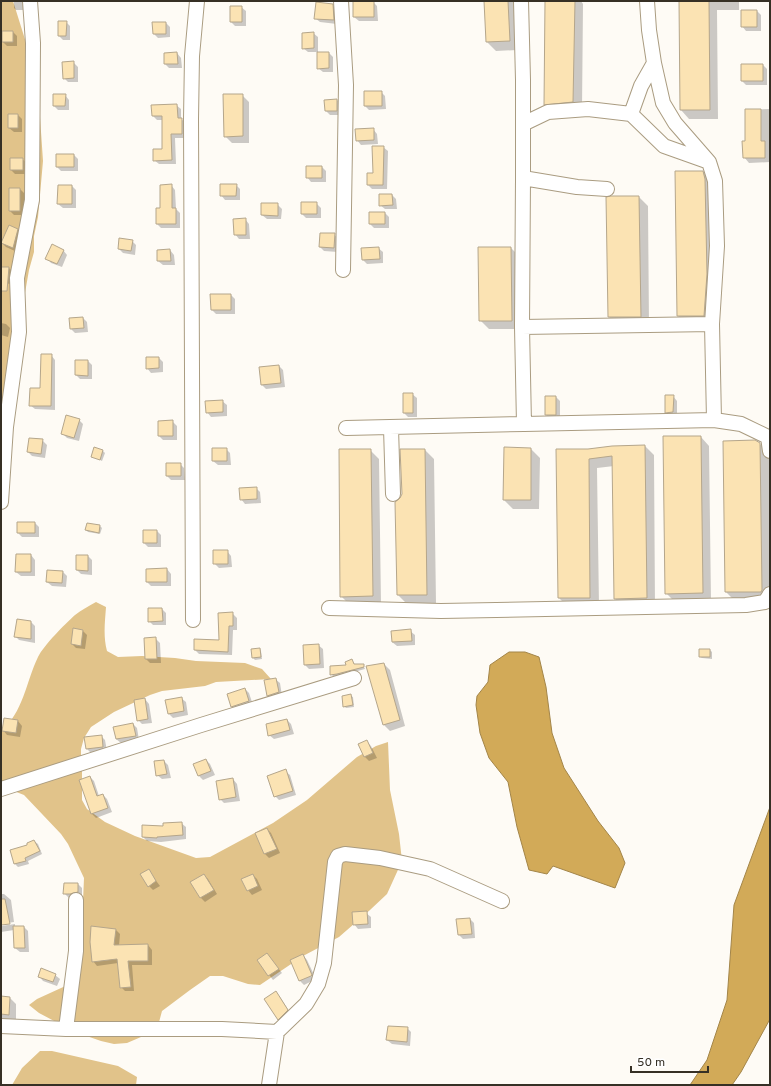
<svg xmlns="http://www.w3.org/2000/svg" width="771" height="1086" viewBox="0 0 771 1086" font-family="Overpass,sans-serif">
	<rect width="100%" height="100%" fill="#fefbf5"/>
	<path fill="#e1c38a" d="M1,1H13L28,49L40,117L43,161L38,217L34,236V252L29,270L22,310L6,480L1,512Z
		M96,602L106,607C105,622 103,636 107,651L118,657L142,656L175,658L196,661L245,663L262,669L271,679L216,682L205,686L162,691L150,695L114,712L91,727L84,738L81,749V759L82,771V800L87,809L105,822L135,836L196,858L210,857L273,823L307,800L357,757L376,746L388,742L390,790L399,834L402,861L387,894L370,910L339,937L303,956L260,985L248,984L223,976H210L190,990L162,1011L158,1026L148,1034L127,1043L114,1044L101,1041L75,1032L39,1013L29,1005L37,999L72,983L81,949L84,878L68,844L61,834L24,795L1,786V731C23,713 26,682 38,657C44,645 65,624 75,615C81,610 89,606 96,602Z
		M40,1051H52L118,1066L137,1077L136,1085H12L22,1068Z"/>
	<path fill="#d2aa58" stroke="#a38549" d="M509,652H525L539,657L546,687L552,733L564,768L598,821L619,848L625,863L615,888L553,866L547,874L529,870L517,827L508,782L489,758L480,733L476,705L477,696L488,682L490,665Z
		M770,807V1019L741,1072L732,1085H690L707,1060L727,1000L734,905Z"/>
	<path fill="#0003" d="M14,1H23V10H16L14,8Z
		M485,1H516L518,50L496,51L487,42Z
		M546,1H581L583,4L582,110L554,113L545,104Z
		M680,1H739V10H717L718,119H689L681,110Z
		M373,2L377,6L378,21H359L354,17Z
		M332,5L336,9L337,24L320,22L315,18Z
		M241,7L246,11V26H235L231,22Z
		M757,11L761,15V31H746L742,26Z
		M66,22L70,26V40H63L59,36Z
		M166,23L170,27V37L158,38L154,34Z
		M13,32L17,36V46H7L3,42Z
		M313,33L318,37V53H329L333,57V72H323L318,68V52H308L303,48Z
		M177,53L181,58L182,68H169L165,64V54Z
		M73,62L78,67V82H68L64,78Z
		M763,65L767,69V85H746L742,81Z
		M381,92L385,96L386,109L369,110L365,106Z
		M65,95L69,100V110H58L54,106Z
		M242,95L249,102V143H232L225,136Z
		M337,100L341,104V115H330L326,111Z
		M176,105L181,109V119L186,123V138H175L176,164H159L154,160L163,150V120H157L153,116Z
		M770,109V162L749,163L744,157L746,142V110Z
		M18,115L22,119V132H14L9,128Z
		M373,129L377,134L378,144L361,145L357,140Z
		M383,147L388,151L387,189H372L368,185L374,174Z
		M74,155L78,159V171H61L57,167Z
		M22,159L27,163V174H15L11,170Z
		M322,167L326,171V182H311L307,177Z
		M703,172L712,181L713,324L687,325L678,316Z
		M171,185L175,190L176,209L180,213V228H161L157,224L161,209Z
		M236,185L240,189V200H225L221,195Z
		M72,186L76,190V208H63L58,204Z
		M20,189L24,193V215H14L10,211Z
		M380,195H392L396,199L397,209H385L380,205Z
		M639,197L648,206L649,325L618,326L609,317Z
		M316,203L321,208V218H306L302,214Z
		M277,204L282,209L281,219H267L262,215Z
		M370,213H385L389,217V228H374L370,224Z
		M245,219L249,224L250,239H239L235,234Z
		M17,229L22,234L17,252L6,247L2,243Z
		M334,234L338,239V252L324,251L320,247Z
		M132,241L136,245L135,255L123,253L119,249Z
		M378,248L383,252V263L367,264L363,260Z
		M511,248L520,257V329H489L480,320Z
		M63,250L67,255L62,267L51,263L47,258Z
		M170,250L174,255L175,265H163L158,261V251Z
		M1,268H9L13,272L12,284L1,283Z
		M231,295L235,299V314H216L212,310Z
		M83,318L87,322L88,332L75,333L71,329Z
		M1,323L6,324L10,328L8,337L1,335Z
		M51,355L55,360V410L35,409L30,405L41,389Z
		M159,358L163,362V372L151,373L147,368Z
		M76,361H88L92,365V379H80L76,375Z
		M279,366L283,370L285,387L266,389L262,385Z
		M412,394L417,398V417H408L404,413Z
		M673,396L677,401V416H670L666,412Z
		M556,397L560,401V419H550L546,415Z
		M222,401L227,405V416L211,417L207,412Z
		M79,420L83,424L79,441L67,438L63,434Z
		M172,421L177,426V440H163L159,436Z
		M701,437L709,446L711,602H675L666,593Z
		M42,440L47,445L45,458L32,456L28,452Z
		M760,444L769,453L770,600L735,601L726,592Z
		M645,446L654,455L655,607H624L615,599L614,466L597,468L599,606L568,607L559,598L557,450H589Z
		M226,449L230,453L231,465H218L213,461Z
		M531,449L540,458L539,509H513L504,500Z
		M370,450L379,459L381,605H350L341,596Z
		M425,450L434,459L436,603L407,604L398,595Z
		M103,451L105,453L102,461L92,456Z
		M180,464L184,468L185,480H171L167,476Z
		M256,488L260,492L261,503L245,504L241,499Z
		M18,523H35L39,527V537H22L18,533Z
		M88,524L100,526L102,528L100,534L88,532L86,530Z
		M157,531L161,535V547H148L144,543Z
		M227,551L231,556L232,567L219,568L214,563Z
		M17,555H31L35,560V576H21L16,572Z
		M77,556H88L92,560V575L81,574L77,570Z
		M167,569L171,574V586H151L147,582Z
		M63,572L67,576L66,587L52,586L47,582Z
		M162,609L166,613V625H153L149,621Z
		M232,613L237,618V630H233L232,655L199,654L195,650L220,641Z
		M31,622L35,626V643L19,640L15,636Z
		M74,630L83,631L87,635L85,649L76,648L72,644Z
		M410,631L415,635V645L397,646L392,642Z
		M155,638L160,643L161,663H150L146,659L145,639Z
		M318,645L323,649L324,668L309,669L305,665Z
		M260,649L261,651L262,659L255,660L253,658Z
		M710,650L712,652V659L702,658L700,657Z
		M352,660L355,665H363L365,669L339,676H333L331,674L347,666Z
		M384,664L390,670L405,726L390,731L384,725Z
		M275,679L280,683L282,696L272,699L268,695Z
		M245,689L249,693L253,705L236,711L232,706Z
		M351,696L353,697L354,707L346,708L344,706Z
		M181,698L186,702L188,715L173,718L169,714Z
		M145,699L149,704L152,723L142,724L138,720Z
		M287,720L291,724L294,734L274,739L269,735Z
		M18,721L22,726L20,737L7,735L3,730Z
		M133,724L137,728L139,740L121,743L116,739L114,728Z
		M101,736L105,740L107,751L91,753L87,749Z
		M367,742L371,746L377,758L369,761L365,757L360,745Z
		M206,760L210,764L215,775L203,780L199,776L195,764Z
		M164,761L168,765L171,778L162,779L157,775Z
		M285,771L290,775L296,795L279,800L275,796Z
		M90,777L94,781L99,796L103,795L107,799L112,812L96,818L92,814L80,780Z
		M233,779L237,784L240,801L224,803L220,799Z
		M181,823L186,827V839L161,842L147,841L143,837Z
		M267,829L271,833L280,853L269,858L265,854Z
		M34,841L38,844L42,854L28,861L29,864L18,867L15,864L11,851L29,845Z
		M148,870L160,886L153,890L149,886Z
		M204,875L208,879L217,894L205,902L201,898L191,883Z
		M253,875L257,879L262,890L252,895L248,890Z
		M78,884L82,888V896L69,898L64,893Z
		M1,894H4L11,900L14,922L1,924Z
		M366,913L371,917V928L358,929L354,924Z
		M470,919L474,923L475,938L463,939L459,935Z
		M15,924V927H24L28,931L29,952H20L15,948L14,930L1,932V926Z
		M116,930L120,934L119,946L148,945L152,950V965H132L134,991H125L121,987L118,963L97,966L93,961Z
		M267,954L282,973L273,980L258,960Z
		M303,955L307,960L316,979L304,985L300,981L291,960Z
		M55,975L60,979L57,986L43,981L39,976Z
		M1,997L10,998L16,1004V1021L1,1020Z
		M280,997L291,1014L282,1023L278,1019Z
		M407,1028L411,1032L410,1046L392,1044L387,1040Z"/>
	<path fill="#fbe3b3" stroke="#b5a68b" d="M353,1H374V17H353Z
		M484,1H508L510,41L486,42Z
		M545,1H575L573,102L544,105Z
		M679,1H709L710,110H680Z
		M316,2L333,4L334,20L314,19Z
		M230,6H242V22H230Z
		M741,10H757V27H741Z
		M58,21H67L66,36H58Z
		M152,22H166V34H153Z
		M2,31H13V42H2Z
		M314,32V48L302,49V33Z
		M177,52L178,64H164V53Z
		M317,52H329V68L317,69Z
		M74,61V78L63,79L62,62Z
		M741,64H763V81H741Z
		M364,91H382V106H364Z
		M53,94H66L65,106H53Z
		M223,94H243V136L224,137Z
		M337,99V111H325L324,100Z
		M177,104L178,118H182V134H171L172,160L153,161V149H162V116H152L151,105Z
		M745,109H761V141H765V158H743L742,141H745Z
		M8,114H18V128H8Z
		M374,128V140L356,141L355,129Z
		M372,146H384L383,185H367V173H373Z
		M56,154H74V167H56Z
		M10,158H23V170H10Z
		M306,166H322V178H306Z
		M675,171H703L705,179L707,274L704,316H677Z
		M172,184V208H176V224H156V208H160V185Z
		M220,184H237L236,196H220Z
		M58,185H72V204H57Z
		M9,188H20V211H9Z
		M379,194H392L393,205L379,206Z
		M611,196H639L641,317H608L606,197Z
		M301,202H317V214H301Z
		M261,203H278V216L261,215Z
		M369,212H385V224H369Z
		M246,218V235H234L233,219Z
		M9,225L18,229L13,248L1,243Z
		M320,233H335L334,248L319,247Z
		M119,238L133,240L131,251L118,249Z
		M52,244L64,250L57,264L45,259Z
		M379,247L380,259L362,260L361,248Z
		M478,247H511L512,321H479Z
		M170,249L171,261H157V250Z
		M1,267H9L7,291H1Z
		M210,294H231V310H211Z
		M83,317L84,328L70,329L69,318Z
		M41,354H52L51,406H29L30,388H40Z
		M146,357H159V368L146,369Z
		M75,360H88V376L75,375Z
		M279,365L281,383L261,385L259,367Z
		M403,393H413V413H403Z
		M665,395H674L673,412L665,413Z
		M545,396H556V415H545Z
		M223,400V412L206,413L205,401Z
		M66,415L80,419L74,438L61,434Z
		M173,420V436H158V421Z
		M663,436H701L703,593L665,594Z
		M29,438L43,439L41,454L27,452Z
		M755,440L760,443L762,590L761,592H725L723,441Z
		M645,445L647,598L614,599L612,456L589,459L590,598H558L556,449H588L612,446Z
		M94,447L103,450L100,460L91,457Z
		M504,447L531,448V500H503Z
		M212,448H227V461H212Z
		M339,449H371L373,596L340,597Z
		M400,449H425L427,595H397L395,502L400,498L402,494Z
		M166,463H181V476H166Z
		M257,487V499L240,500L239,488Z
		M17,522H35V533H17Z
		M87,523L100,525L99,533L85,530Z
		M143,530H157V543H143Z
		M213,550H228V564H213Z
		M16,554H31V572H15Z
		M76,555H88V571L76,570Z
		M167,568V582H146V569Z
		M47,570L63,571L62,583L46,582Z
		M148,608H162L163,621L148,622Z
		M233,612V626H229L228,652L194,650V639L219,640L218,613Z
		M17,619L31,621V639L14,637Z
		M73,628L83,630L81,646L71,644Z
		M411,629L412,641L392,642L391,631Z
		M156,637L157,659H145L144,638Z
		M319,644L320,664L304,665L303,645Z
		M260,648L261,657L252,658L251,649Z
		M699,649H710V657H699Z
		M352,659L354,664H364V667L337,674L330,675V666L346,665L345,662Z
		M384,663L400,720L383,725L366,666Z
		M276,678L279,692L267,696L264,680Z
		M245,688L249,701L231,707L227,694Z
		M351,694L353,705L343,707L342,696Z
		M182,697L184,711L168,714L165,700Z
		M145,698L148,719L137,721L134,700Z
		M4,718L18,720L16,733L2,731Z
		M287,719L290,730L268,736L266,724Z
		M133,723L136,736L116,739L113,727Z
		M102,735L103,747L86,749L84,737Z
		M367,740L373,753L364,757L358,744Z
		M206,759L211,771L198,776L193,764Z
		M164,760L167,774L156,776L154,761Z
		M286,769L293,791L274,797L267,776Z
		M90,776L97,796L103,794L108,808L91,814L79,780Z
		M233,778L236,797L219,800L216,781Z
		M182,822L183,835L157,837V838L142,837V825L163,826V823Z
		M267,828L277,849L264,854L255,833Z
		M34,840L40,851L25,858L26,861L14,864L10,850L27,845V843Z
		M149,869L156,881L148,887L140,874Z
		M204,874L214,890L200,898L190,882Z
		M253,874L258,886L247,891L241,879Z
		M64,883H78V892L70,894H63Z
		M1,899H5L10,924L1,925Z
		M367,911L368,924L353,925L352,912Z
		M470,918L472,934L458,935L456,919Z
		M13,926H24L25,948H14Z
		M91,926L116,929L114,945L148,944V961H128L131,987L120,988L117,959L92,962L90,942Z
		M267,953L279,969L268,976L257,960Z
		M303,954L312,975L311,976L299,981L290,960Z
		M41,968L56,974L53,982L38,977Z
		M276,991L288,1010L278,1020L264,999Z
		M1,996L10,997L9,1015L1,1014Z
		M388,1026L408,1027L407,1042L386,1040Z"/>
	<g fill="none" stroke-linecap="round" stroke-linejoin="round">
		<g stroke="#aa9c81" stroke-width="16">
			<path id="minor" d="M341,1L346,85L343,270
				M521,1L523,80V124
				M631,114L641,86L654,63
				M523,178L522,327L712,324
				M607,189L577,187L523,178V124L548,112L588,109L631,114L664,146L709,162
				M522,327L524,424L714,420L712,324L717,246L715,181L709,162L675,123L663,103L654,63L649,30L647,1
				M714,420L741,424L768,437L770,451
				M346,428L524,424
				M391,428L393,494
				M1,502L6,427L19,332L17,278L32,200L33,43L30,1
				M329,608L441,611L746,605L765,602L770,594
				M193,620L191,119L192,56L197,1
				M1,789L201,725L354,678
				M1,1026L66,1029H222L277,1032
				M66,1029L76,951V900
				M269,1085L277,1032L306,1004L318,984L324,963L335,862L338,856L345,854L380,858L430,869L502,901"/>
		</g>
		<use href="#minor" stroke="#fff" stroke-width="14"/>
	</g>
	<rect width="771" height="1086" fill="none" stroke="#363025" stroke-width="4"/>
	<path d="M631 1066v6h77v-6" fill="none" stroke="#363025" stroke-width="2"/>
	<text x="637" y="1066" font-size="12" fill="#363025" stroke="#ffffff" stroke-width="3" paint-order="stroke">50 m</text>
</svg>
